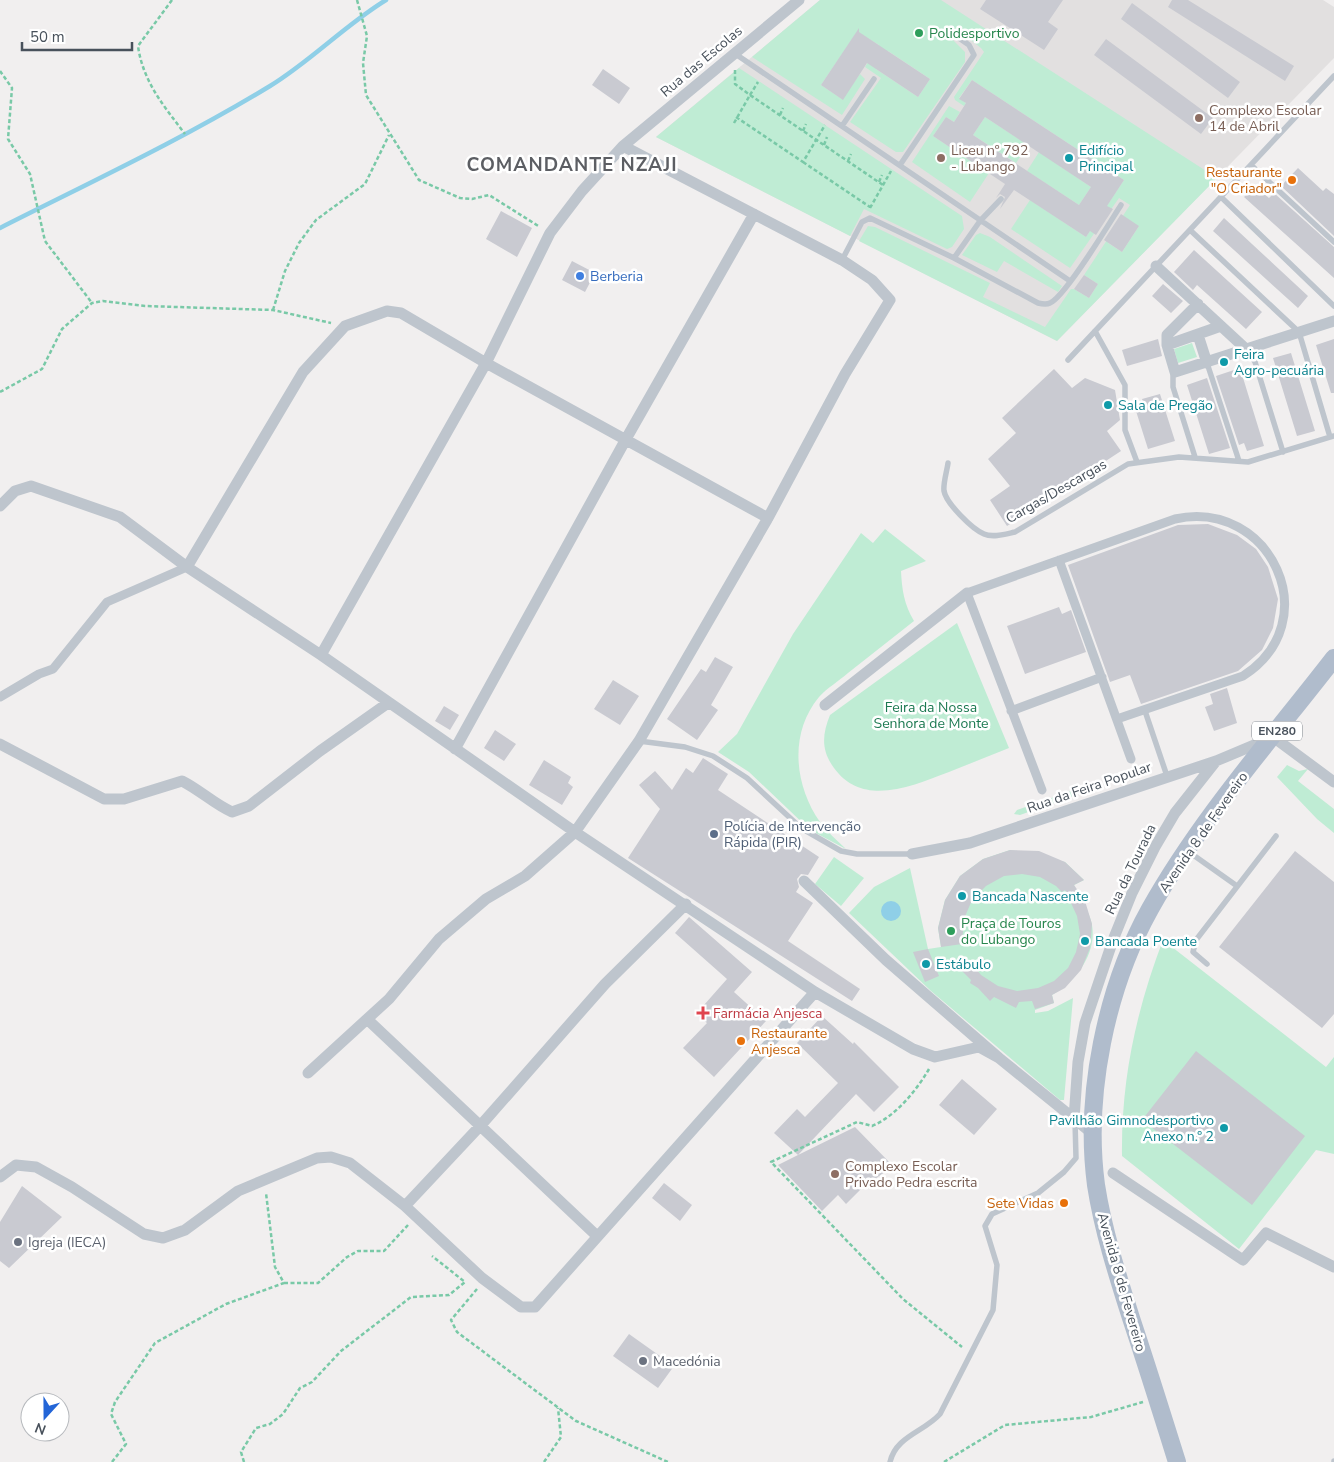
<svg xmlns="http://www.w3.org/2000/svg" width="1334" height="1462" viewBox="0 0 1334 1462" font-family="'Nunito Sans',sans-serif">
	<rect width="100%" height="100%" fill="#f1efef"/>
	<path fill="#e2e0e0" d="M820,0H1323L1334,7V58L1057,341L656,137Z"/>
	<path fill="#bfecd4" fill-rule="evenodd" d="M820,0H941L1217,178L1057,341L859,241L868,226L875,227L990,283L983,297L1045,327L1071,289H1074L1089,298L1098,284L1084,275L1130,205L1119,198L1070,268L1011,229L1030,200L1086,237L1124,180L972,80L959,98L966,103L964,106L955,100L954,97L984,52L981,48L959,31L953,40L965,52V62L903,152H896L850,122L881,78L865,67L879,45L857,32L821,85L842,99L860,74L865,79L842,115L752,57ZM888,51L930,79L918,97L876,69ZM1139,226L1122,252L1108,243Z
		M739,68L962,216L964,229L952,247L947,249L864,209L850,236L656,137Z
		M949,106L960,112L954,122L946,117L933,136L989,173L970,202L912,162Z
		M985,117L1028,145L1016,163L973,135Z
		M1039,152L1091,187L1079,205L1027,171Z
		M980,233L990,237L1062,286L1058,292L1004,261L997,272L962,255L976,235Z
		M1192,343L1197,357L1178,363L1174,349Z
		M885,529L926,561L901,571C902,590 904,604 914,621C892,638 870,656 848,673C839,681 827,688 819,697C789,733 794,785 820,822C827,832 837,840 846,849L810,830L749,772L718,752L737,734L793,634L861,533L873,543Z
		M957,623L1009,748C989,756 969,764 949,772C912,786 863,808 834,768C821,750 822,735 830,715Z
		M1287,765L1299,771L1308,769L1298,781L1334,809V833L1317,819L1277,777Z
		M1074,790L1078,793L1074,796L1020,815L1014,814L1017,810Z
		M1010,850L1065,862L1084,880L1074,885C1079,897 1090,912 1092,925C1097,954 1076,981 1052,995L1054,1003L1035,1010V1013L1048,1011L1073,998L1064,1100H1060L931,991L849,913L874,887L910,868L928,949L941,947L938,928L945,900L960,876L983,859Z
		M834,857L864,878L841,906L815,884Z
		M1163,940L1326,1067L1334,1057V1154L1316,1150L1239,1249L1122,1156C1121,1080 1136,1011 1163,940Z"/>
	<path fill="#8fcfe7" d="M881 911a10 10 0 1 1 20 0a10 10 0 1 1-20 0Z"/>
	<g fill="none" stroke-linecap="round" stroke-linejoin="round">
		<path stroke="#8fcfe7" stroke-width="4.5" d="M0,228C91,182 183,139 270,86C311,61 345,25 386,0"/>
	</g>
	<path fill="#c9cad1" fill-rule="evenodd" d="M986,0H1063L1048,22L1058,29L1044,50L980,9Z
		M1172,0H1188L1294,66L1285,81L1168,7Z
		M1132,3L1240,82L1228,98L1121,19Z
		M859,28V32L930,79L918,97L867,63L843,100L821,85Z
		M1106,39L1213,118L1201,134L1094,55Z
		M603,69L630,88L619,104L592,85Z
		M972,80L1124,180L1107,206L1113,209L1096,235L1090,231L1086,237L1014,190L1000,209L1005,197L1000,194L996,198L1005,184L933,136L946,117L954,122L966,103L959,99ZM985,117L1091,187L1079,205L973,135Z
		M1298,168L1323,191L1326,188L1334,194V236L1281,186Z
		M1255,186L1269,198L1274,193L1334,247V278L1244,197Z
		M501,211L532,228L517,257L486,239Z
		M1121,214L1139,226L1122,252L1104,240Z
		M1224,218L1308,296L1298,308L1213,231Z
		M1194,250L1262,312L1246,329L1197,285L1193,290L1174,272Z
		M572,261L595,273L585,292L562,280Z
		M1084,275L1098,284L1089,298L1074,289Z
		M1163,284L1183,301L1171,313L1152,296Z
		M1158,339L1162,356L1127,366L1122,350Z
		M1334,339V393H1331L1316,345Z
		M1291,353L1315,431L1297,436L1273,358Z
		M1240,368L1264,446L1247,451L1244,443L1239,445L1216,376Z
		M1054,369L1072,388L1085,378L1115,390L1120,420L1107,431L1121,451L1007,526L990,500L1010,486L988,459L1016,433L1002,418Z
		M1207,378L1230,448L1209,454L1187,385Z
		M1160,394L1175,441L1148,449L1136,411L1145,408L1142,399Z
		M1208,524L1237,535L1256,549L1268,567L1278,599L1273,628L1262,650L1238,671L1141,704L1130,675L1110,682L1068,565L1178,525Z
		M1059,607L1062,614L1071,610L1086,652L1025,674L1007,626Z
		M715,657L733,667L711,705L718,710L697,740L667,719L701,669L706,672Z
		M613,680L639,696L620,725L594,709Z
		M1227,688L1237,723L1214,731L1205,707L1213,704L1210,694Z
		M444,706L459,715L450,730L435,721Z
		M495,730L516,744L504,761L484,748Z
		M703,758L728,774L718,790L819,857L808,875L801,874L797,879L799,887L796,892L813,903L788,941L860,989L852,1001L628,858L660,809L639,785L655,771L672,790L686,768L693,773Z
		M544,760L571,777L568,783L573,787L562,805L529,785Z
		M1010,850L1039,851L1065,862L1084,880L1074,885L1085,901L1092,924L1090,948L1081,970L1065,988L1052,995L1054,1003L1035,1009L1032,1001L1019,1002L1016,1008L994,997L990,1001L978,988L970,983L971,980L955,964L958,960L963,963L969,960L981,975L998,986L1017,991L1038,988L1054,981L1068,968L1076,952L1080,934L1077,916L1065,890L1062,892L1056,886L1040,877L1022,874L1004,876L986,886L972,900L964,919L962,944L941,947L938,928L945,900L960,876L983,859Z
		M1295,851L1334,882V1014L1322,1028L1219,947Z
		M689,917L752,972L734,992L766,1021L714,1077L683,1048L707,1023L696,1014L727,979L675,933Z
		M928,949L939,976L925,982L913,952Z
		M822,1016L853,1044L854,1042L899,1087L874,1112L856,1094L798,1155L855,1127L893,1166L860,1190L846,1204L838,1195L822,1211L778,1165L798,1155L774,1133L797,1109L805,1117L838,1083L797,1043Z
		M1196,1051L1305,1136L1252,1205L1142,1120Z
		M962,1079L997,1109L974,1135L939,1105Z
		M664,1183L692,1205L680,1221L652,1198Z
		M22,1186L62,1217L9,1268L0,1261V1222Z
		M629,1334L674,1366L658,1388L613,1356Z"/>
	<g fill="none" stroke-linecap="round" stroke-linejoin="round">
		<path stroke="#79c9a7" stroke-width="2.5" stroke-dasharray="4 2.5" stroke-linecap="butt" d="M172,0L138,46C143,82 164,106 185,134
			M357,0L367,36L363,63L366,95L419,180L460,198L472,199L489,195L540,227
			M735,70V84L750,95L758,82
			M0,71L12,88L8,139L30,174L45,241L92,303
			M780,115L783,108
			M736,117L803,162L825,125
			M734,123L750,95L883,185
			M803,131L806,124
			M824,145L827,137
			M848,161L851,154
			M803,162L870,207
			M879,182L882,175
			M870,208L891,171
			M273,310L285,271L299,243L316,220L365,184L389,135
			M0,392L42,369L62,329L92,303L103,301L145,306L273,310L331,323
			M929,1069C916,1091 896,1116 872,1126L857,1122L771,1162L903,1299L962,1347
			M284,1283H318L347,1257L358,1251H384L408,1225
			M477,1289L451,1320L457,1332L576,1421L668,1462
			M112,1462L126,1444L111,1414L115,1402L155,1343L226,1304L284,1283L275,1267L266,1193
			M244,1462L241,1452L256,1428L270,1424L283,1414L300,1388L312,1382L341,1351L411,1297L449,1295L465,1282L432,1256
			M544,1462L561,1437L558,1408
			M944,1462L1005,1425L1091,1417L1143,1402"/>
		<path stroke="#bec5cd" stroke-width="5.5" d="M734,53L1070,281
			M842,126L874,79
			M900,165L974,55L969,45L956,36
			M1251,165L1334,242
			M1221,197L1334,306
			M1190,230L1299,332L1330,437
			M954,258L980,221L1001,199
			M842,260L862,222L870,218L954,258L1038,303C1042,304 1046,305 1050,303C1065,297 1110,222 1121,205
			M1095,331L1125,385V430L1137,462
			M1247,350L1255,362L1283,452
			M1068,360L1334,76
			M1207,363L1239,461
			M1173,371V387L1195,457
			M948,463C947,471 943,483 944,491C946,503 972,529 984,534C993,538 1006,534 1015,532L1128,464L1179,457L1248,462L1334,436
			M1145,711L1167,776
			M639,741L685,747L713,756L747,778L801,828L841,851L857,854H912
			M1189,852L1237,886
			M1207,964L1193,952L1196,940L1276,836
			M890,1462C896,1436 924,1432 940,1414L993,1310L997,1265L985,1226L992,1214L1038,1193L1064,1172L1076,1158L1075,1121
			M1334,1462V1461"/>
		<path stroke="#bec5cd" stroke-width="9" d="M1059,560L1131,759
			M0,697L39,674L53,669L107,602L187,567
			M1011,711L1102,677
			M1042,790L967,593L1175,519C1271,498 1328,622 1243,676L1117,719"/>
		<path stroke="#bec5cd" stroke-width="11" d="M1156,266L1247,350
			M1221,326L1167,345L1175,372L1334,321
			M1198,335L1207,363
			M1167,345V335L1198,304
			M0,506L15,491L31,486L120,517L187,567L321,655L575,832L815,992L913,1049L935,1057L979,1047L999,1058
			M187,567L303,372L345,326L387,311L401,313L486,363L768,518
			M321,655L486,363L550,233L582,191L623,146L799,0
			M825,705L967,593
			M0,744L104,799H124L182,781C200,790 214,804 232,812L249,806L320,751L388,703
			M455,749L626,439L754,214
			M912,854L970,843L1216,761L1273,737L1334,782
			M804,881L886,960L999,1058L1093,1134
			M367,1019L597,1236
			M308,1073L389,999L439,939L486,899L525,876L575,832L639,741L768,518L845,374L890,300L872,280L842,260L623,146
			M1074,1119L1078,1062L1085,1023L1113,940L1132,893L1155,847L1175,813L1216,761
			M1113,1173L1243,1260L1266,1233L1334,1267
			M0,1177L16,1165L36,1167L72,1187L144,1234L163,1238L185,1230L238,1191L317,1158L331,1157L350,1163L405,1206L482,1278L521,1307H535L815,992
			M405,1206L481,1125L605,984L686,904"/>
		<path stroke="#b0bccc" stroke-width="18" d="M1177,1462C1162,1414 1147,1366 1131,1318C1117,1274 1103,1230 1096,1185C1084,1095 1106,988 1150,909C1199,821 1272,738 1334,658"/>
	</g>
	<g fill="#2e9e5b" stroke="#fff" stroke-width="2">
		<circle cx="919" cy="33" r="5"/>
		<circle cx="951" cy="931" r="5"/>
	</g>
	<g fill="#8d6e63" stroke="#fff" stroke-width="2">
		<circle cx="1199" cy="118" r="5"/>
		<circle cx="941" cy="158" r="5"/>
		<circle cx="835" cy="1174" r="5"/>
	</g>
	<g fill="#0f9aa8" stroke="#fff" stroke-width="2">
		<circle cx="1069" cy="158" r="5"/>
		<circle cx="1224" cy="362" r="5"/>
		<circle cx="1108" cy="405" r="5"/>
		<circle cx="962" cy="896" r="5"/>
		<circle cx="1085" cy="941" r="5"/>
		<circle cx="926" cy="964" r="5"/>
		<circle cx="1224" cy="1128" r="5"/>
	</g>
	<g fill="#e8710a" stroke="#fff" stroke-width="2">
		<circle cx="1292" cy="180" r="5"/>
		<circle cx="741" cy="1041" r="5"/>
		<circle cx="1064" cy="1203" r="5"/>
	</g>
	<circle fill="#3f7fe0" stroke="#fff" stroke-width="2" cx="580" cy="276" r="5"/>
	<circle fill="#5c6f8a" stroke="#fff" stroke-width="2" cx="714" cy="834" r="5"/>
	<path fill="#e0444e" stroke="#fff" stroke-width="2" d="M700.5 1005.5h5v5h5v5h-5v5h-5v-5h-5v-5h5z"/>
	<g fill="#6b7280" stroke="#fff" stroke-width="2">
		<circle cx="18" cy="1242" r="5"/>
		<circle cx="643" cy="1361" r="5"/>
	</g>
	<g text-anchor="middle" stroke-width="5" stroke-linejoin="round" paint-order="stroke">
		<rect fill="#fff" stroke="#7f858c" stroke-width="1" x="1252" y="721.5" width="50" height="19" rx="4"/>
		<g font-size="12" font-weight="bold" fill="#48515b">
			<text x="1277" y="735">EN280</text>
		</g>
		<g font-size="14" fill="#27864d" stroke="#fff" text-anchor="start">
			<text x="929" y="38">Polidesportivo</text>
			<text x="961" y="928">Praça de Touros<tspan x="961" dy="16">do Lubango</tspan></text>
		</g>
		<g font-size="14" fill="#48515b" stroke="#fff">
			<text transform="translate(701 61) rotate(-40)" y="5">Rua das Escolas</text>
			<text transform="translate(1056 491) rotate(-30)" y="5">Cargas/Descargas</text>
			<text transform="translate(1089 787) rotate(-19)" y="5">Rua da Feira Popular</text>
			<text transform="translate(1203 832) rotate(-55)" y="5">Avenida 8 de Fevereiro</text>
			<text transform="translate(1130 869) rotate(-64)" y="5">Rua da Tourada</text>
			<text transform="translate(1122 1282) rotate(74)" y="5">Avenida 8 de Fevereiro</text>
		</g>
		<g font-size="14" fill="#785e54" stroke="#fff" text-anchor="start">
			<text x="1209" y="115">Complexo Escolar<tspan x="1209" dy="16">14 de Abril</tspan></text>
			<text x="951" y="155">Liceu nº 792<tspan x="951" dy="16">- Lubango</tspan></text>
			<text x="845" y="1171">Complexo Escolar<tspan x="845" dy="16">Privado Pedra escrita</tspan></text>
		</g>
		<g font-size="14" fill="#0d838f" stroke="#fff" text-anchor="start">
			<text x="1079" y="155">Edifício<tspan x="1079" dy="16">Principal</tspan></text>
			<text x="1234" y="359">Feira<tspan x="1234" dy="16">Agro-pecuária</tspan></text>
			<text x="1118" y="410">Sala de Pregão</text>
			<text x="972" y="901">Bancada Nascente</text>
			<text x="1095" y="946">Bancada Poente</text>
			<text x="936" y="969">Estábulo</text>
			<text x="1214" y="1125" text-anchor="end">Pavilhão Gimnodesportivo<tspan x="1214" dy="16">Anexo n.º 2</tspan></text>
		</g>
		<g font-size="14" fill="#c56008" stroke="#fff" text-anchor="end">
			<text x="1282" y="177">Restaurante<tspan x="1282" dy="16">"O Criador"</tspan></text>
			<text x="751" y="1038" text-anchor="start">Restaurante<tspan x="751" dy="16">Anjesca</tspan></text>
			<text x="1054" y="1208">Sete Vidas</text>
		</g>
		<g font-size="14" fill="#366cbe" stroke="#fff" text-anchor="start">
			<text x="590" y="281">Berberia</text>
		</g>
		<g font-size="14" fill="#1c7951" stroke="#fff">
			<text x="931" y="712">Feira da Nossa<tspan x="931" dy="16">Senhora de Monte</tspan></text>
		</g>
		<g font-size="14" fill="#4e5e75" stroke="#fff" text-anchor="start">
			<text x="724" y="831">Polícia de Intervenção<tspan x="724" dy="16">Rápida (PIR)</tspan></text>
		</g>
		<g font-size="14" fill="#be3a42" stroke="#fff" text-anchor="start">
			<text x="713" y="1018">Farmácia Anjesca</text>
		</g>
		<g font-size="14" fill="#5b616d" stroke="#fff" text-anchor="start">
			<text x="28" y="1247">Igreja (IECA)</text>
			<text x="653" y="1366">Macedónia</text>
		</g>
		<g font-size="19" font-weight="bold" letter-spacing="1" fill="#5c5e63" stroke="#fff">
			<text x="572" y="171">COMANDANTE NZAJI</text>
		</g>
	</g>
	<g transform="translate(45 1417) rotate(201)"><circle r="24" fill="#ffffff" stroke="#b6b9bd"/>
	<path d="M0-4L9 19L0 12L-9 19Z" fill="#2365d7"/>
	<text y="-8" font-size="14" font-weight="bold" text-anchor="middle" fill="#48515b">N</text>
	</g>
	<path d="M22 42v8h110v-8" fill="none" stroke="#48515b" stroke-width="2.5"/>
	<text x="30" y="42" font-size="15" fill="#48515b" stroke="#ffffff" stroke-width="4" paint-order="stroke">50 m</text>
</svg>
